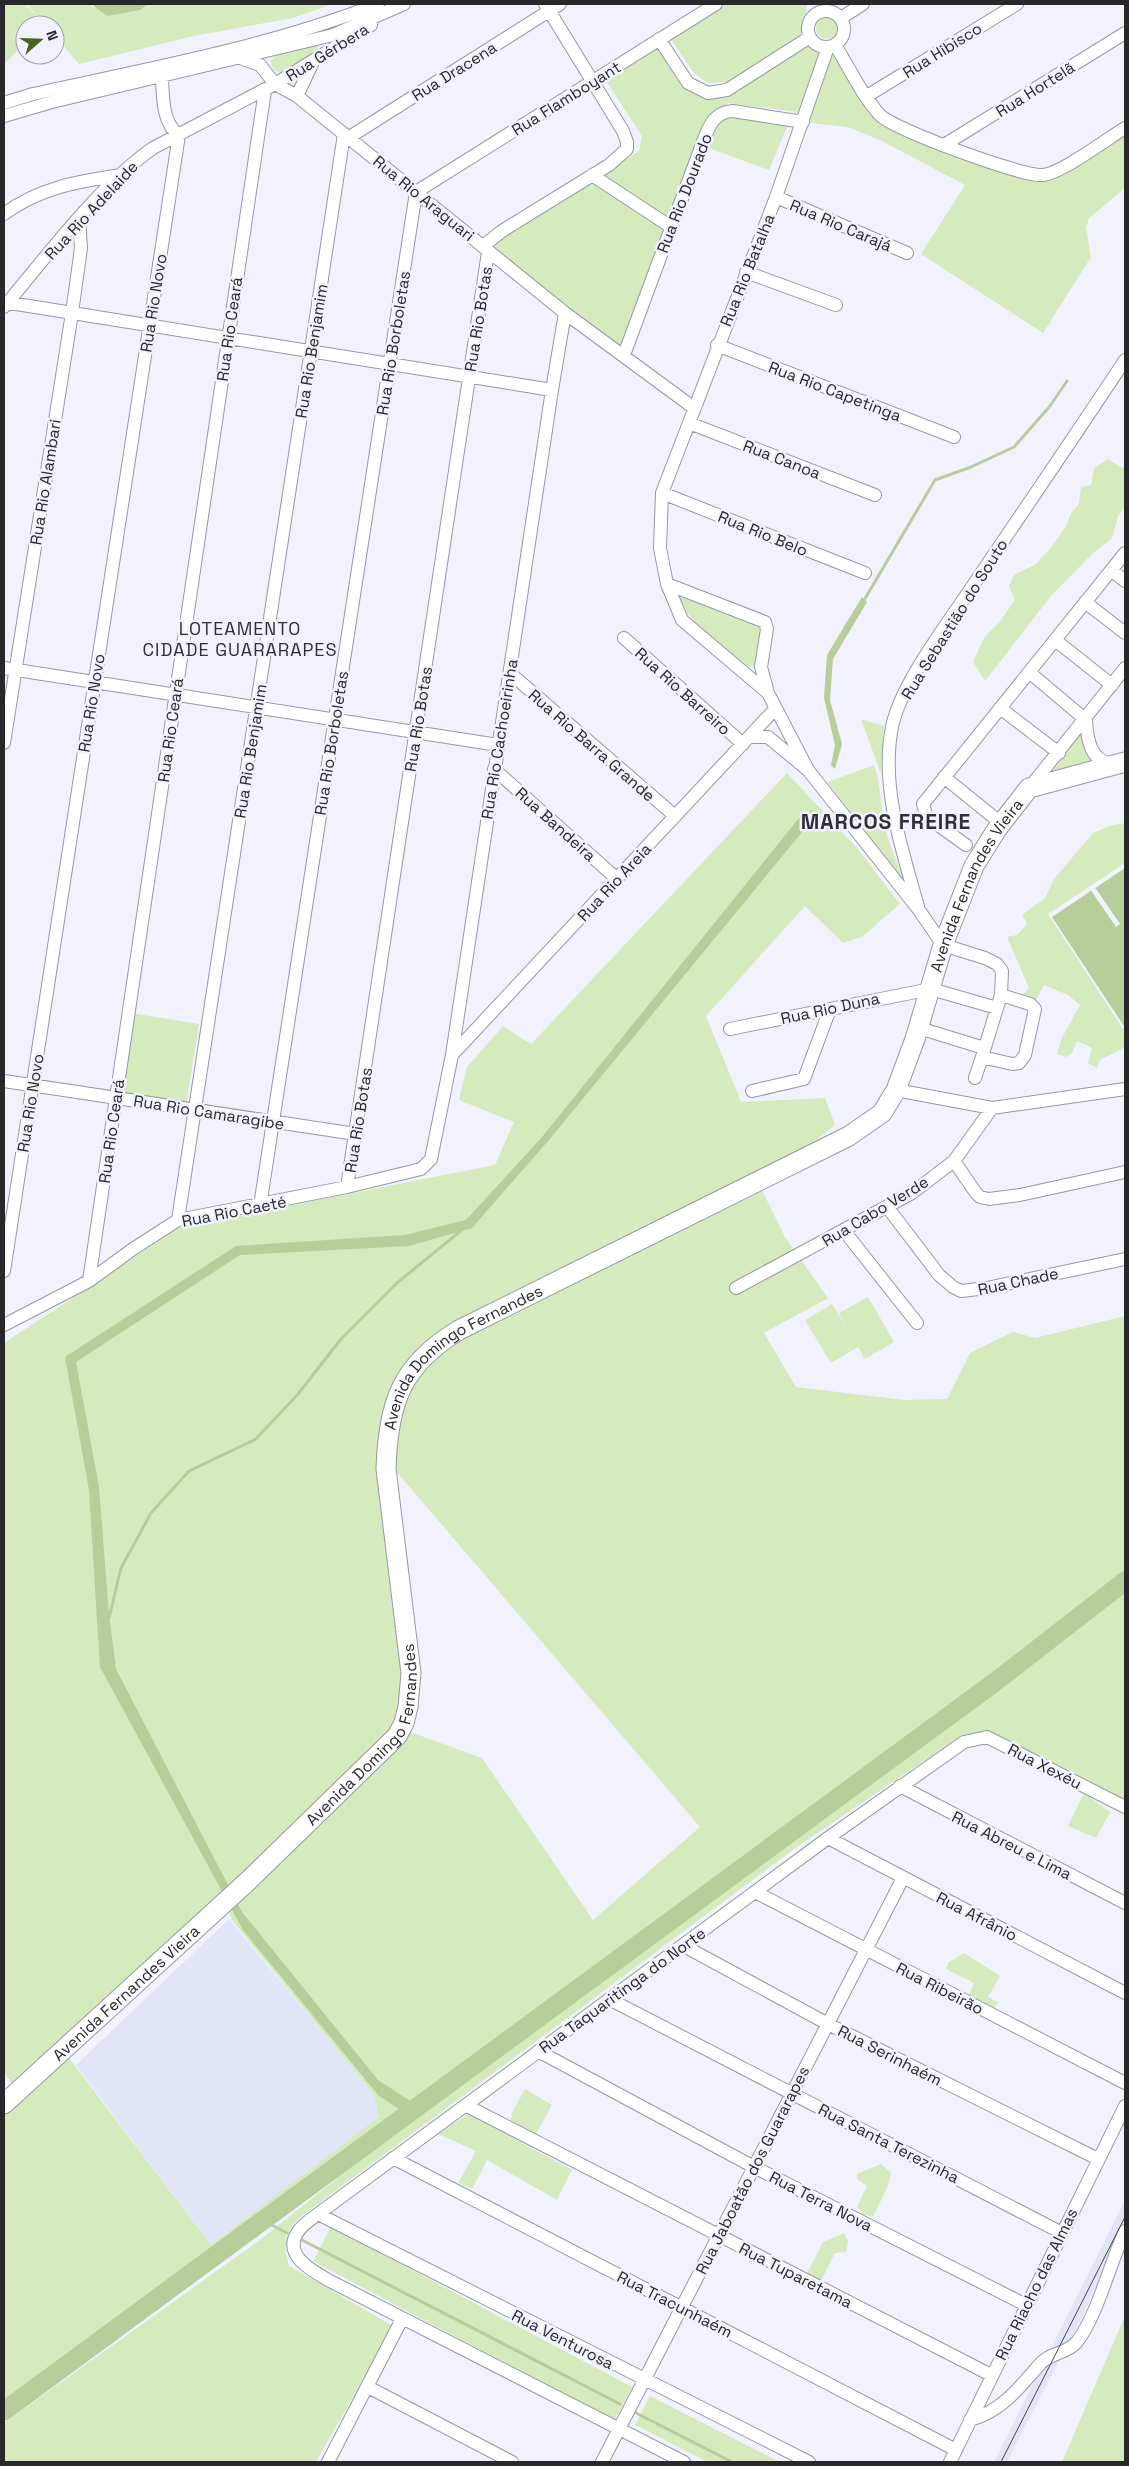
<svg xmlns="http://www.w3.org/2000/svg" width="1129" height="2466" viewBox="0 0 1129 2466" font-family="'Space Grotesk',sans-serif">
	<rect width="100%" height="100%" fill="#f1f2fe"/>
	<path fill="#e2e4f7" d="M229,1919L374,2095L379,2118L211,2245L76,2065Z
		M1125,2200V2226L1081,2318L1007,2462H994Z"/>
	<path fill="#d5eabd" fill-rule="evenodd" d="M4,4H25L42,22L27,4H91L92,7L140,10L148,4H332L293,18L194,36L79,64L55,36V25H25V44L4,64Z
		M727,4H807L803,33L728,82L708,83L694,73L670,38Z
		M816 28a11 11 0 1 1 22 0a11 11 0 1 1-22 0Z
		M658,44L702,96L803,45H811L819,50V55L798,112L728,103L715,114L790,120L769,170L701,145L669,223L599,175L639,151L642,136L605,79Z
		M317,45L319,51L284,73C276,72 271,70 271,61L277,54Z
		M828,47L890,122L1044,175L1125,128V188L1089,218L1086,228L1091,257L1043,333L921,254L965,185L882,141L848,127L803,122Z
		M592,175L671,227L624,355L483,246Z
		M1108,459L1122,468L1125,466V507L1118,516L1112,538L1092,554L1051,596L985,681L973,662L984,638L1001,620L1015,600L1009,586L1014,575L1036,564L1052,546L1066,526L1071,513L1079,504L1081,487L1091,485L1094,468Z
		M682,597L764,626L755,665L751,667C733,661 683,616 679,598Z
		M861,719L884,726L881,774Z
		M1084,727L1095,762L1046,775Z
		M874,765C880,782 880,797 883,815C887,844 900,870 912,896L828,782Z
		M787,773L857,848L900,904L863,936L843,943L805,906L706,1016L741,1102L825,1098L835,1125L775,1173L758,1182L785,1237L828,1298L764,1333L796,1387L904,1400L947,1399L970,1353L1013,1332L1035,1338L1125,1316V1803L979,1732L962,1735L797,1847L299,2218C283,2233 284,2247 289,2266L393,2326L316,2462H4V2423L260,2240L420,2112L783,1843L737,1872L4,2411V2104L18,2091L4,2073V1343L181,1227L495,1165L514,1122L459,1100L467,1067L503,1026L531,1044ZM396,1471L700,1827L593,1920L482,1758L402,1729L411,1673ZM227,1901L231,1919L374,2095L379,2117L211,2245L63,2050Z
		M1125,823V863L1048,914L1123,1029L1125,1028V1047L1100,1060L1097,1068L1088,1063L1092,1048L1077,1041L1072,1053L1066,1057L1057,1054L1062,1038L1080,1005L1068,995L1044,985L1035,1002L1021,997L1029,988L1007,937L1017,935L1027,924L1022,915L1045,898L1054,879L1093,833L1109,826Z
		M131,1013L199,1024L186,1106L118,1095Z
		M868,1297L894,1342L865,1359L858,1347L831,1363L805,1320L832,1304L846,1327L839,1313Z
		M1084,1793L1110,1812L1096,1838L1068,1826Z
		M964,1953L1000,1976L988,1997L998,2002L992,2012L967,1999L974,1983L946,1969L949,1962Z
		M525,2089L552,2105L535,2136L510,2121L513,2111Z
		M468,2114L572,2170L557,2200L487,2160L472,2189L458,2183L476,2151L438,2134Z
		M881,2164L891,2173L887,2188L873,2217L863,2214L857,2207L867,2186L857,2179V2174Z
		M331,2227L632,2387L614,2421L313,2261Z
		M844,2233L848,2241L846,2252L835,2253L821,2281L805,2277L823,2242Z
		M1125,2316V2462H1062Z
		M650,2396L780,2462H708L635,2425Z"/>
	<path fill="#b7ce9a" d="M91,4H148L140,10L107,16Z
		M862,597L867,602L833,659L830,700L842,744L835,769L831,765L835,745L824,698L827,655Z
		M803,813L812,820L549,1140L472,1228L409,1246L240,1255L76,1362L99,1487L109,1615L116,1669L242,1912L378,2080L418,2106L408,2115L378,2095L243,1930L100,1667L89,1490L65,1357L236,1246L405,1235L466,1220L542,1137Z
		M1125,868V1025L1124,1026L1052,917Z"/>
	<path fill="#f1f2fe" d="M1094,886L1120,924L1116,927L1090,889Z"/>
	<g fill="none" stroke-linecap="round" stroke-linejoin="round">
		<path stroke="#b7ce9a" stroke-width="3" d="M863,602L935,480L971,467L1014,447L1050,406L1067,381
			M806,819L812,812
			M109,1618L121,1568L151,1513L189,1471L256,1439L298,1394L341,1339L397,1283L463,1229
			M264,2221L287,2233
			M300,2239L620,2404
			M632,2411L732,2462"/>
		<path stroke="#b7ce9a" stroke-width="19" d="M4,2411L995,1682L1125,1581"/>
		<g stroke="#9798a2" stroke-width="14">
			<path id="minor" d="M808 29a18 18 0 1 1 36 0a18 18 0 1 1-36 0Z
				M841,18L863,4
				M659,39L688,83L708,93L727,90L810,37
				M835,45C849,67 862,96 880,115C895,130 1023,177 1043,175C1062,173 1107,139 1125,128
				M243,59L260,65L275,84L371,25
				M297,96L313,62
				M867,96L1017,4
				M4,103L33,94C147,69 269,47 378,4
				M4,116L52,102L333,35L404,4
				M348,138L560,4
				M944,145L1125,33
				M592,175L671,227
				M776,197L907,253
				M4,214C39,188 79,181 121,175
				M483,246L502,231L609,165L627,149V142L623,131L545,4
				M746,272L836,305
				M4,302L552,390
				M4,307C46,257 100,185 153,148L275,84L297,96L565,313L694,408
				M717,345L954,437
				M624,355L704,139C710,123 716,112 733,111L803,122
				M689,423L875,495
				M662,493L865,573
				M1111,570L1125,581
				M667,584L765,622L767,629L761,667L768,693
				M1085,602L1125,633
				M624,638L743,744
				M1055,640L1112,685
				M4,668L498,745
				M1029,672L1086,720C1087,738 1090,762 1113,764
				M510,673L675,816
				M1000,708L1059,753
				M749,737H768L808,770L919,910L943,945L985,958L997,964L1002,971L1001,995L982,1057L1012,1064L1019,1063L1025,1055L1035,1009L1030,1004L1001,995
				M4,743L72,313L81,248L79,219
				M494,769L617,879
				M808,770L768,693L682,620L667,584L660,548L662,493L776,197L828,47
				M944,777L1002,824
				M1030,787L1125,668
				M966,845L927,817L923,804L1125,553
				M919,910C903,852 880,788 892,727C900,686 946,625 970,590C1022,513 1074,437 1125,360
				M919,1028L984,1048
				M730,1029L931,989L997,1008
				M452,1055L776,708
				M975,1078L982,1057
				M4,1081L356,1134
				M896,1090L992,1108L1125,1089
				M752,1091L804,1079L830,1009
				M954,1161L976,1193L980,1197L989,1199L1020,1195L1125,1172
				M347,1187L488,252
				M260,1206L416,192L716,4
				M888,1208L939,1275L953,1287L961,1291L987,1288L1125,1259
				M178,1220L344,134
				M845,1232L917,1323
				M4,1271L179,135C162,123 163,97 162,77
				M89,1281L265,90
				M736,1288L912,1193L954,1161L992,1108
				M4,1325L89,1281L133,1249L178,1220L347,1187L421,1169L431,1159L452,1055L552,390L565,313
				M900,1786L1125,1903
				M828,1838L1125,1993
				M755,1892L1125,2083
				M684,1946L828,2024L1098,2159
				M609,1999L1062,2233
				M538,2051L754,2167L1026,2305
				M467,2106L991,2375
				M393,2158L956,2450
				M318,2214L809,2462
				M368,2387L512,2462
				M970,2420C1002,2411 1019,2388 1040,2364C1049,2353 1066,2354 1076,2343C1097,2317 1110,2263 1125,2231
				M328,2462L402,2319
				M602,2462L903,1878
				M684,2462L328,2280C313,2271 283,2256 297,2233C302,2225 311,2219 318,2214L828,1838L964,1742L987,1737L1125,1807
				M950,2462L1125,2106"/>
		</g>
		<g stroke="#9798a2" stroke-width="21">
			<g id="secondary">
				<path id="s1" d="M4,2104L248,1881L397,1736L404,1723L408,1707L411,1673L386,1469C388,1403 401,1365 459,1330L849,1136L882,1113L896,1090L915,1039L943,945L974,866L997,829L1029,788L1125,762"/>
			</g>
		</g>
		<use href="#minor" stroke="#fff" stroke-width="12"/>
		<use href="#secondary" stroke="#fff" stroke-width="19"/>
		<path stroke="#45454a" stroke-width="1" d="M1001,2462L1125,2217"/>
	</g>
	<g text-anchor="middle" stroke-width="5" stroke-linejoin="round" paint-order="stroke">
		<g font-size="16" fill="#28282c" stroke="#f1f2fe">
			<text transform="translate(942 50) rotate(-32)" y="6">Rua Hibisco</text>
			<text transform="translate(327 52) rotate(-32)" y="6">Rua Gérbera</text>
			<text transform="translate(454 71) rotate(-32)" y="6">Rua Dracena</text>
			<text transform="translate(1035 89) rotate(-32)" y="6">Rua Hortelã</text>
			<text transform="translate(566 98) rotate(-32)" y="6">Rua Flamboyant</text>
			<text transform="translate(684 193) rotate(-69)" y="6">Rua Rio Dourado</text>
			<text transform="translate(424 198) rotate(39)" y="6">Rua Rio Araguari</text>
			<text transform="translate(91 210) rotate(-47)" y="6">Rua Rio Adelaide</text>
			<text transform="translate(841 225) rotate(23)" y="6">Rua Rio Carajá</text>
			<text transform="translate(747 270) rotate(-68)" y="6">Rua Rio Batalha</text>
			<text transform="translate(153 303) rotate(-81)" y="6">Rua Rio Novo</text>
			<text transform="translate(478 319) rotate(-81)" y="6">Rua Rio Botas</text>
			<text transform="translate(229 329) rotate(-82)" y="6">Rua Rio Ceará</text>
			<text transform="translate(393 343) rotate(-81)" y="6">Rua Rio Borboletas</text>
			<text transform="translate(311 351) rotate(-81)" y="6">Rua Rio Benjamim</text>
			<text transform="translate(835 391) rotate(21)" y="6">Rua Rio Capetinga</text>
			<text transform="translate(782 459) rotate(21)" y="6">Rua Canoa</text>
			<text transform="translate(45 482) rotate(-81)" y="6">Rua Rio Alambari</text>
			<text transform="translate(763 533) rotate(22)" y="6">Rua Rio Belo</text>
			<text transform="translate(954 619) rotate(-58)" y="6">Rua Sebastião do Souto</text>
			<text transform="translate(683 691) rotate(42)" y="6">Rua Rio Barreiro</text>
			<text transform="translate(91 703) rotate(-81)" y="6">Rua Rio Novo</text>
			<text transform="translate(418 719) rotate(-81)" y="6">Rua Rio Botas</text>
			<text transform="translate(170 730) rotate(-82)" y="6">Rua Rio Ceará</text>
			<text transform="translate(499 739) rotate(-81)" y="6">Rua Rio Cachoeirinha</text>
			<text transform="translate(331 743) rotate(-81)" y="6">Rua Rio Borboletas</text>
			<text transform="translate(592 745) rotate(41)" y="6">Rua Rio Barra Grande</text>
			<text transform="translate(250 751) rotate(-81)" y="6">Rua Rio Benjamim</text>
			<text transform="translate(556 824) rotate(42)" y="6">Rua Bandeira</text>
			<text transform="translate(614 882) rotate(-47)" y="6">Rua Rio Areia</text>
			<text dy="6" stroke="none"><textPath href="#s1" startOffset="1699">Avenida Fernandes Vieira</textPath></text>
			<text transform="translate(830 1008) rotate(-12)" y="6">Rua Rio Duna</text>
			<text transform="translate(30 1103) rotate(-81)" y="6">Rua Rio Novo</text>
			<text transform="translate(209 1112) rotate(9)" y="6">Rua Rio Camaragibe</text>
			<text transform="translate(358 1120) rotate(-81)" y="6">Rua Rio Botas</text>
			<text transform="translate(111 1131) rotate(-82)" y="6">Rua Rio Ceará</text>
			<text transform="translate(234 1211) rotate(-11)" y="6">Rua Rio Caeté</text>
			<text transform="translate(875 1211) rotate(-31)" y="6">Rua Cabo Verde</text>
			<text transform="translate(1018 1281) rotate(-12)" y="6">Rua Chade</text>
			<text dy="6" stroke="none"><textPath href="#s1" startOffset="958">Avenida Domingo Fernandes</textPath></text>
			<text dy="6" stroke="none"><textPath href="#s1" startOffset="524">Avenida Domingo Fernandes</textPath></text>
			<text transform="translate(1045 1766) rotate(27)" y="6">Rua Xexéu</text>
			<text transform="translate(1012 1845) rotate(27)" y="6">Rua Abreu e Lima</text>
			<text transform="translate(977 1916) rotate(27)" y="6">Rua Afrânio</text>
			<text transform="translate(940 1988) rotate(27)" y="6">Rua Ribeirão</text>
			<text transform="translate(622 1990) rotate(-36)" y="6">Rua Taquaritinga do Norte</text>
			<text dy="6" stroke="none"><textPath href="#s1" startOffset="165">Avenida Fernandes Vieira</textPath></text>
			<text transform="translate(890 2055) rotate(27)" y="6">Rua Serinhaém</text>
			<text transform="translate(889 2143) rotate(27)" y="6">Rua Santa Terezinha</text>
			<text transform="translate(752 2170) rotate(-63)" y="6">Rua Jaboatão dos Guararapes</text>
			<text transform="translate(821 2201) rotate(27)" y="6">Rua Terra Nova</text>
			<text transform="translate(796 2275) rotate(27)" y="6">Rua Tuparetama</text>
			<text transform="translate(1036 2284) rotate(-64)" y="6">Rua Riacho das Almas</text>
			<text transform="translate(675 2304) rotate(27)" y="6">Rua Tracunhaém</text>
			<text transform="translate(563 2339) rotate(27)" y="6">Rua Venturosa</text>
		</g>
		<g font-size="18" letter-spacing="1" fill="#2f2f38" stroke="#f1f2fe">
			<text x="240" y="635">LOTEAMENTO<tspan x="240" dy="21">CIDADE GUARARAPES</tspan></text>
		</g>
		<g font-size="21" font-weight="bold" letter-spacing="1" fill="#2f2f38" stroke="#f1f2fe">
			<text x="886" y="829">MARCOS FREIRE</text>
		</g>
	</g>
	<rect width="1129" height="2466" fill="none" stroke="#28282c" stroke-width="10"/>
	<g transform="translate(40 40) rotate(70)"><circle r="24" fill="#f1f2fe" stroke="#a1a1aa"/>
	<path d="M0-4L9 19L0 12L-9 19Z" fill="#476315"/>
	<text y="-8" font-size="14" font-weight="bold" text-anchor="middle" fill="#28282c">N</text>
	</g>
</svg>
